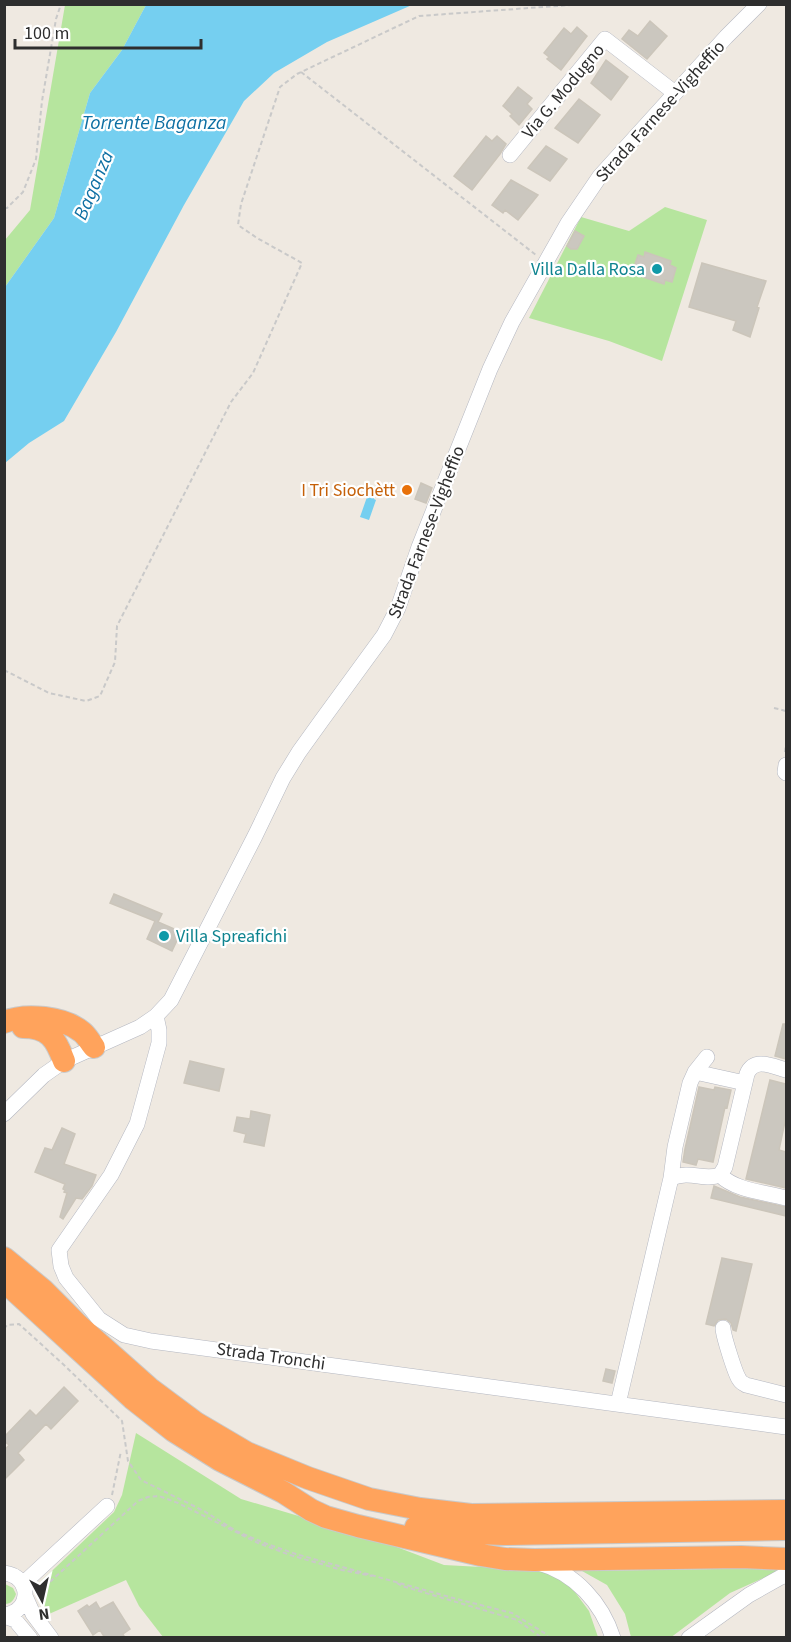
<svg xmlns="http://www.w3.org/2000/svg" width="791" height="1642" viewBox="0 0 791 1642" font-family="'Source Sans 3',sans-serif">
	<rect width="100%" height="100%" fill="#efe9e1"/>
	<path fill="#b6e59e" d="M65,5H146L122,50L90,93L54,218L5,287V240L30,210Z
		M665,207L707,220L662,361L609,341L529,318L581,217L629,231Z
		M136,1433L241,1499L373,1538L444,1565L541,1570L569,1584L589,1611L598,1637H163L139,1606L126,1580L49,1614L45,1609L36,1586L114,1512L122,1495Z
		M786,1568L730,1593L670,1638L631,1637L625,1614L607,1585L582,1571Z
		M5,1584L13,1588L16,1594C14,1600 11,1604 5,1604Z"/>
	<path fill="#75cff0" d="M146,5H412L327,42L274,73L244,101L184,205L116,332L64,421L29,443L5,463V287L54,218L90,93L122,50Z
		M373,495L374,496V499L376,500L369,520L360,517L367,497L369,498Z"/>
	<path fill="#cbc7bf" stroke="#cbc5ba" stroke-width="1.5" d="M650,21L667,36L647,59L622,39L629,30L638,36Z
		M577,27L587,36L561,70L547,59L549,57L544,53L564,28L571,34Z
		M606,60L628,77L611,100L591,83Z
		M518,87L532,98L527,104L532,109L519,125L510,116L512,114L503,106Z
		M579,99L600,115L578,143L555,128Z
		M486,136L492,141L497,136L506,144L500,154L472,190L454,176Z
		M546,146L567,159L550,181L528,168Z
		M511,180L538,195L518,220L505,210L503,213L492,205Z
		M575,231L584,236L577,249H571L567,246Z
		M645,252L671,261L670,265L676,268L672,282L665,280L664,284L637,275L639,269L634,267L638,255L644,257Z
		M702,263L766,281L757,307L759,308L750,337L733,330L736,321L689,307Z
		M421,483L432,488L426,503L415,499Z
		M114,894L162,914L158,922L181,932L172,951L147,939L155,921L110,903Z
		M783,1024H786V1059L775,1056Z
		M190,1061L224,1069L219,1091L184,1083Z
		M770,1080L786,1084V1117L779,1150L786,1152V1188L746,1179Z
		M699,1087L714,1090L715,1087L731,1090L727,1108L725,1107L713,1162L698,1159L696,1165L683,1162L685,1149Z
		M251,1111L270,1115L264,1146L244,1142L246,1134L234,1131L237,1117L250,1119Z
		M62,1128L75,1134L64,1164L96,1175L92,1186L82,1199L76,1198L63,1219L60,1217L67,1193L64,1192L65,1190L63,1189L65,1184L35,1172L45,1148L52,1150Z
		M714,1186L740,1197L786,1207V1216L711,1198Z
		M722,1258L752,1264L736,1331L733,1330L731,1323L726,1319L718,1320L714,1326L706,1324Z
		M606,1369L615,1371L612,1383L603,1381Z
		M64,1387L78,1401L51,1429L46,1424L18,1453L24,1460L4,1480V1451L9,1445L4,1441V1437L30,1410L36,1416Z
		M96,1602L100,1609L113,1602L130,1629L123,1634L125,1638H105L100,1630L93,1635L78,1611L87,1605L89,1607Z"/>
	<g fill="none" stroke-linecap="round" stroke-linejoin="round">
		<g stroke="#b4b7c1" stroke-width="16">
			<path id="minor" d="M510,155L605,39L675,93
				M786,765L785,772L786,773
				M156,1016L159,1030V1043L137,1124L111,1175L59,1250L61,1266L66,1278L99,1319L124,1335L151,1341L786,1427
				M695,1072L745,1083
				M4,1114L44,1075L64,1061L140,1027L156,1016L171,1000L255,836L283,778L299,752L322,720L384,635L398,608L419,547L490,369L512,322L568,223L600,176L726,37L759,4
				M720,1175C736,1191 765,1192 786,1198
				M671,1178C691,1170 704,1181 720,1175L725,1167L747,1074C754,1057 772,1066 786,1070
				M723,1328C723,1335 735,1373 739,1379C741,1383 743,1383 746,1385L786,1395
				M618,1404L671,1178L675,1147L690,1083L695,1072L707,1057
				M539,1563C575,1573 602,1603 613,1638
				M4,1573C32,1576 32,1612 4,1615
				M23,1586L27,1580L107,1506
				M25,1596L33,1614L51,1638
				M4,1616L15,1620L30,1638
				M689,1638L749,1595L781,1577L786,1576"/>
		</g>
		<g stroke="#c9c9c9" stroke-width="24">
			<path id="highway" d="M4,1022C26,1013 64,1017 82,1032C87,1036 90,1042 94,1047
				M23,1027C49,1027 56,1039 64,1061
				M4,1258L43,1290L78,1325L149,1388L196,1423L247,1453L308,1478L369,1499L420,1509L471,1515L786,1511
				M4,1281L132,1398L174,1431L220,1460L283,1492L311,1510L326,1517L358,1526L481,1555L505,1559L534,1560L741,1557L786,1559
				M416,1527L450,1532L504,1534L786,1529"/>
		</g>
		<path stroke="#c9c9c9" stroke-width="2" stroke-dasharray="4.5 3" stroke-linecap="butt" d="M301,72L536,255
			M4,208H7L23,192L36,159L42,101L56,19L61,4
			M4,670L49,693L86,701L100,696L115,662L117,626L231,402L253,373L302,263L257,238L238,225L241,204L280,87L297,74L419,16L584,4
			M774,708L786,711
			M785,752L786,744
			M4,1329L7,1325L19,1324L64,1365L122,1421L128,1461L141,1480L204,1511L236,1531L267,1544L296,1554L453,1598L512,1613L546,1634L549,1638
			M112,1495L121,1451
			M397,1583L402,1586L517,1620L542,1638
			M39,1592L138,1501L148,1497L159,1496L178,1503L258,1543L290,1555L342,1570L372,1576"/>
		<use href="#minor" stroke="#fff" stroke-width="15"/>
		<use href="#highway" stroke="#ffa35c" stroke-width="22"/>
	</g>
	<g fill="#0f9aa8" stroke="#fff" stroke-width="2">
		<circle cx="657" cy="269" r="6"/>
		<circle cx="164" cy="936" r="6"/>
	</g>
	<circle fill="#e8710a" stroke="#fff" stroke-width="2" cx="407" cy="490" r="6"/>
	<g text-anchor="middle" stroke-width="4.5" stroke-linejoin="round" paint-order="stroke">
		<g font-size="18" fill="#2e2e2e" stroke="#fff">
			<text transform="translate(563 91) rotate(-50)" y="6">Via G. Modugno</text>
			<text transform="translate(660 111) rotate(-48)" y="6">Strada Farnese-Vigheffio</text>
			<text transform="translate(426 532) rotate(-69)" y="6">Strada Farnese-Vigheffio</text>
			<text transform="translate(271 1356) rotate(8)" y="6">Strada Tronchi</text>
		</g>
		<g font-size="18" fill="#0d838f" stroke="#fff" text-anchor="end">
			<text x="645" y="275">Villa Dalla Rosa</text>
			<text x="176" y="942" text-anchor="start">Villa Spreafichi</text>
		</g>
		<g font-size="18" fill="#c56008" stroke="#fff" text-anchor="end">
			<text x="395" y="496">I Tri Siochètt</text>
		</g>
		<g font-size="20" font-style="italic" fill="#0d6fa3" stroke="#fff">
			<text x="154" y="129">Torrente Baganza</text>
			<text transform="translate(93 185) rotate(-67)" y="7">Baganza</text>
		</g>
	</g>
	<rect width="791" height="1642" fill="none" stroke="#2e2e2e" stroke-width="12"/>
	<g transform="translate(42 1600) rotate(172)" stroke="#ffffff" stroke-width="4.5" paint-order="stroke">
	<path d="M0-4.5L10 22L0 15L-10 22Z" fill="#2e2e2e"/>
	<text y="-9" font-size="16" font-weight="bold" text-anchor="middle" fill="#2e2e2e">N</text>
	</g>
	<path d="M15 39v9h186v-9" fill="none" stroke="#2e2e2e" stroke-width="3"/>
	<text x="24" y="39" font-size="18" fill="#2e2e2e" stroke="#ffffff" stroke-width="4.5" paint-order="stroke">100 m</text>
</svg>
